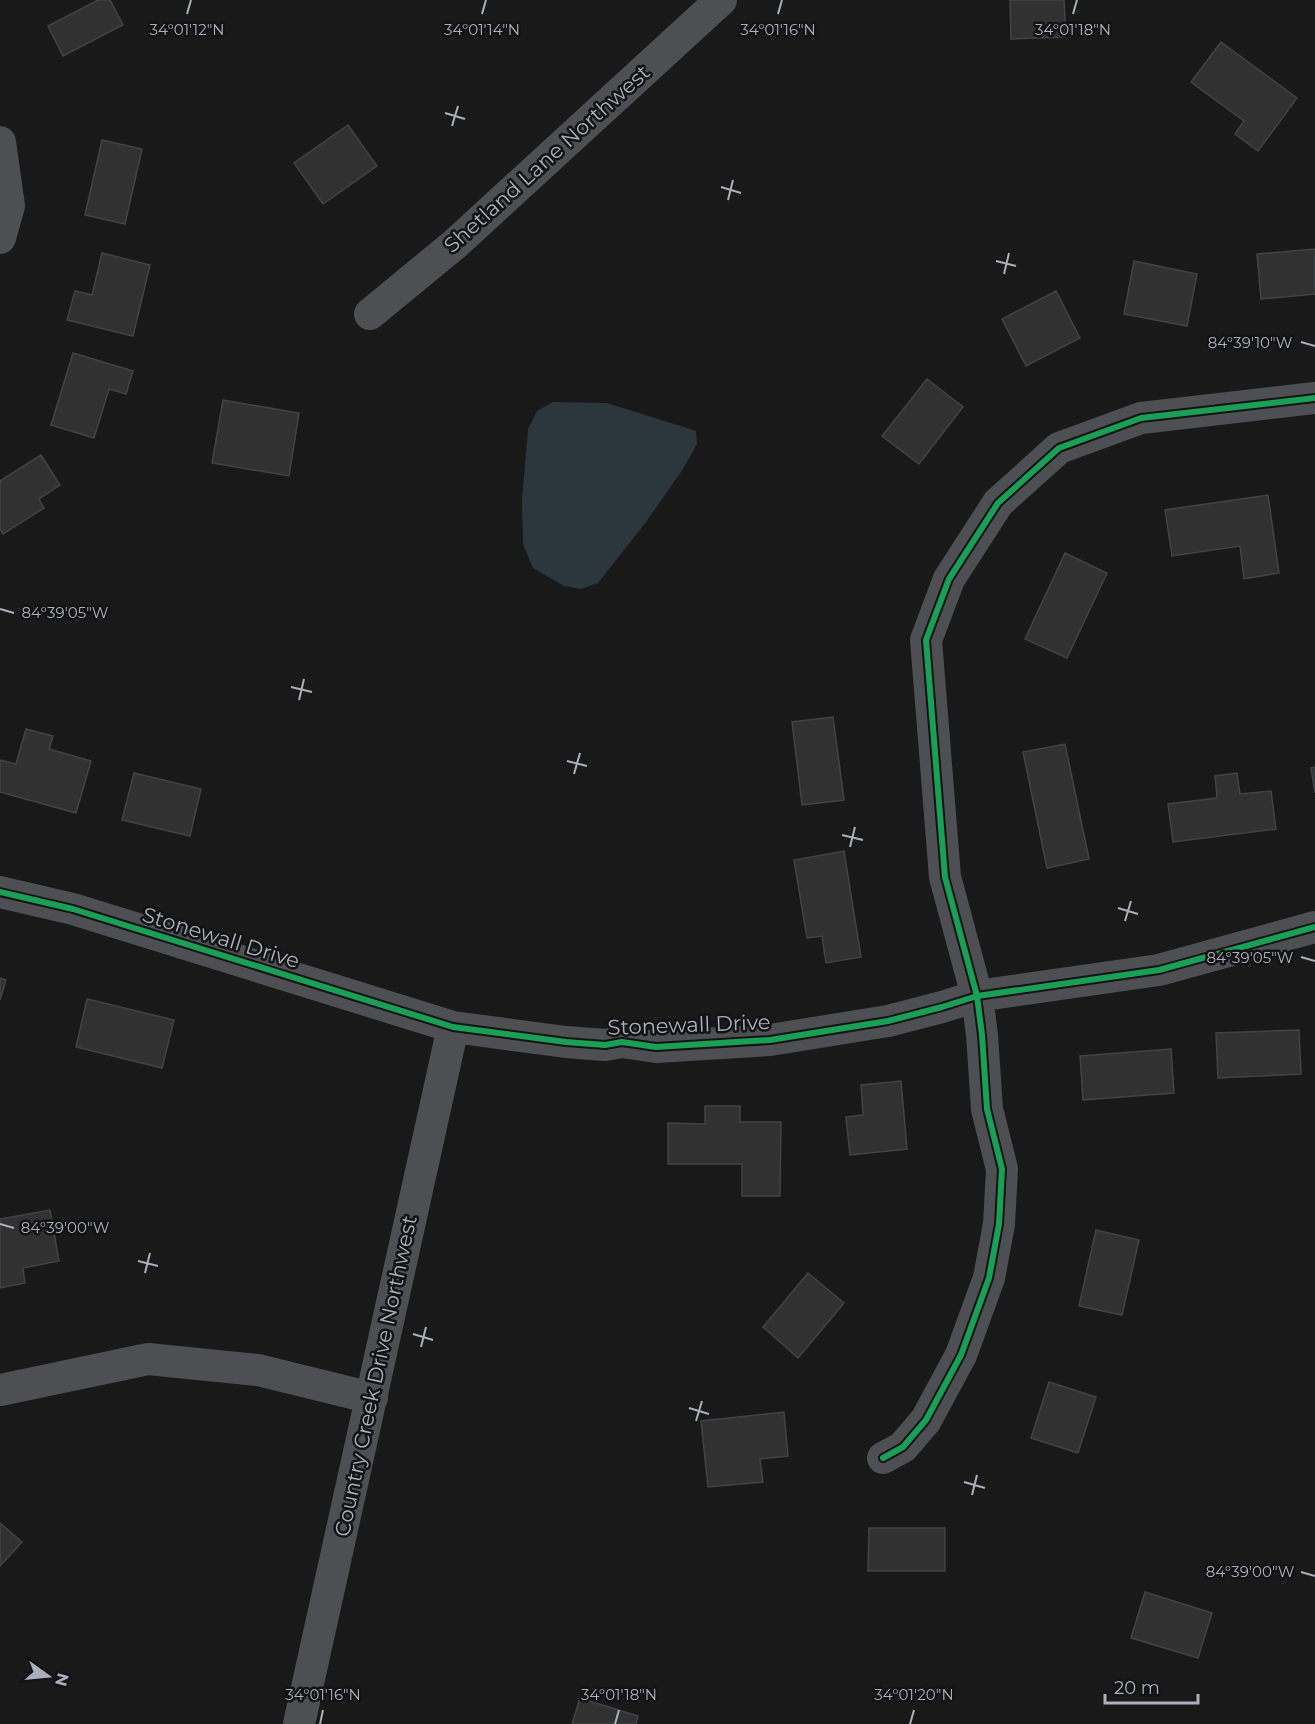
<svg xmlns="http://www.w3.org/2000/svg" width="1315" height="1724" viewBox="0 0 1315 1724" font-family="Montserrat,sans-serif">
	<rect width="100%" height="100%" fill="#19191a"/>
	<path fill="#2b363d" d="M553,402L607,403L696,431L697,444L683,469L646,522L598,583L581,589L564,586L533,568L523,544L522,500L528,429L537,411Z"/>
	<path fill="#313132" stroke="#424346" stroke-width="1.5" d="M98,0H110L123,25L63,56L48,26Z
		M1010,0H1064L1066,37L1011,39Z
		M1221,42L1297,98L1258,151L1235,134L1244,121L1191,82Z
		M348,125L377,166L323,204L294,163Z
		M102,140L142,149L125,224L85,215Z
		M1315,249V294L1261,299L1257,254Z
		M102,253L150,265L133,336L67,320L75,291L92,295Z
		M1134,261L1197,274L1187,326L1124,314Z
		M1056,291L1080,338L1026,366L1002,319Z
		M73,353L133,371L126,394L109,389L94,438L51,425Z
		M927,379L963,407L919,464L882,436Z
		M223,400L299,413L289,476L212,463Z
		M41,455L60,485L39,499L44,508L3,534L0,529V481Z
		M1268,495L1279,573L1244,579L1240,546L1172,556L1165,510Z
		M1065,553L1107,573L1067,658L1025,639Z
		M833,717L844,800L802,805L792,722Z
		M26,729L53,736L49,749L91,761L76,813L0,792V760L16,764Z
		M1065,744L1089,859L1047,868L1023,752Z
		M1315,767V793L1311,768Z
		M134,773L201,789L190,836L122,820Z
		M1237,773L1240,794L1271,791L1276,829L1173,842L1168,804L1217,798L1215,776Z
		M844,851L861,957L826,963L822,936L807,938L794,860Z
		M0,978L6,980L0,1000Z
		M87,999L174,1020L162,1068L76,1047Z
		M1299,1030L1301,1074L1218,1078L1216,1033Z
		M1171,1049L1174,1093L1083,1100L1080,1056Z
		M901,1081L907,1149L850,1155L846,1117L863,1115L861,1085Z
		M705,1106H740V1122H781L780,1196H742V1164H668V1123L705,1124Z
		M50,1210L59,1261L23,1268L25,1283L0,1288V1219Z
		M1096,1230L1139,1240L1122,1315L1079,1306Z
		M808,1273L844,1303L798,1358L763,1327Z
		M1049,1382L1096,1397L1078,1453L1031,1438Z
		M784,1412L788,1456L760,1459L763,1482L708,1487L701,1421Z
		M0,1523L22,1542L0,1566Z
		M869,1528H945V1571H868Z
		M1145,1592L1212,1613L1198,1658L1131,1638Z
		M580,1698L638,1716L636,1724H572Z"/>
	<g fill="none" stroke-linecap="round" stroke-linejoin="round">
		<path stroke="#4d4f53" stroke-width="32" d="M0,142L9,206L0,238
			M370,314L455,244L721,0
			M0,892L73,909L453,1027L566,1042L605,1045L622,1042L656,1047L770,1040L888,1021L942,1007L977,996L1159,970L1315,927
			M0,1390L148,1359L258,1370L372,1398
			M883,1458L903,1447L926,1420L961,1355L989,1278L999,1224L1002,1169L987,1109L982,1035L977,996L945,877L926,640L949,579L998,503L1059,448L1141,418L1315,398
			M299,1724L453,1027"/>
		<g stroke="#131316" stroke-width="10">
			<path id="cycleway" d="M0,892L73,909L453,1027L566,1042L605,1045L622,1042L656,1047L770,1040L888,1021L942,1007L977,996L1159,970L1315,927
				M883,1458L903,1447L926,1420L961,1355L989,1278L999,1224L1002,1169L987,1109L982,1035L977,996L945,877L926,640L949,579L998,503L1059,448L1141,418L1315,398"/>
		</g>
		<use href="#cycleway" stroke="#1a9f57" stroke-width="6"/>
	</g>
	<path fill="none" stroke="#aab0bb" stroke-width="2" d="M187,14L191,0M482,14L486,0M778,14L782,0M1073,14L1077,0M445,113L465,119M452,126L458,106M721,187L741,193M728,200L733,180M996,261L1016,266M1004,274L1009,253M1301,342L1315,346M0,609L14,613M291,687L312,692M299,700L304,679M567,761L587,766M574,774L580,753M842,835L863,840M850,847L855,827M1118,908L1138,914M1125,921L1131,901M1301,957L1315,961M0,1224L14,1228M138,1261L158,1266M145,1273L150,1253M413,1334L433,1340M421,1347L426,1327M689,1408L709,1414M696,1421L702,1401M964,1482L985,1488M972,1495L977,1475M1301,1572L1315,1576M320,1724L323,1710M615,1724L619,1710M910,1724L914,1710"/>
	<g text-anchor="middle" stroke-width="5" stroke-linejoin="round" paint-order="stroke">
		<g font-size="21" fill="#aab0bb" stroke="#131316">
			<text transform="translate(547 159) rotate(-42)" y="7">Shetland Lane Northwest</text>
			<text transform="translate(221 938) rotate(17)" y="7">Stonewall Drive</text>
			<text transform="translate(689 1025) rotate(-2)" y="7">Stonewall Drive</text>
			<text transform="translate(376 1376) rotate(-78)" y="7">Country Creek Drive Northwest</text>
		</g>
	</g>
	<g font-size="15" text-anchor="middle" fill="#aab0bb" stroke="#131316" stroke-width="5" stroke-linejoin="round" paint-order="stroke">
		<text x="187" y="35">34°01'12"N</text>
		<text x="482" y="35">34°01'14"N</text>
		<text x="778" y="35">34°01'16"N</text>
		<text x="1073" y="35">34°01'18"N</text>
		<text x="1250" y="348">84°39'10"W</text>
		<text x="65" y="618">84°39'05"W</text>
		<text x="1250" y="963">84°39'05"W</text>
		<text x="65" y="1233">84°39'00"W</text>
		<text x="1250" y="1577">84°39'00"W</text>
		<text x="323" y="1700">34°01'16"N</text>
		<text x="619" y="1700">34°01'18"N</text>
		<text x="914" y="1700">34°01'20"N</text>
	</g>
	<g transform="translate(48 1676) rotate(105)" stroke="#131316" stroke-width="4.5" paint-order="stroke">
	<path d="M0-4.5L10 22L0 15L-10 22Z" fill="#aab0bb"/>
	<text y="-9" font-size="16" font-weight="bold" text-anchor="middle" fill="#aab0bb">N</text>
	</g>
	<path d="M1105 1694v9h93v-9" fill="none" stroke="#aab0bb" stroke-width="3"/>
	<text x="1114" y="1694" font-size="18" fill="#aab0bb" stroke="#131316" stroke-width="4.5" paint-order="stroke">20 m</text>
</svg>
